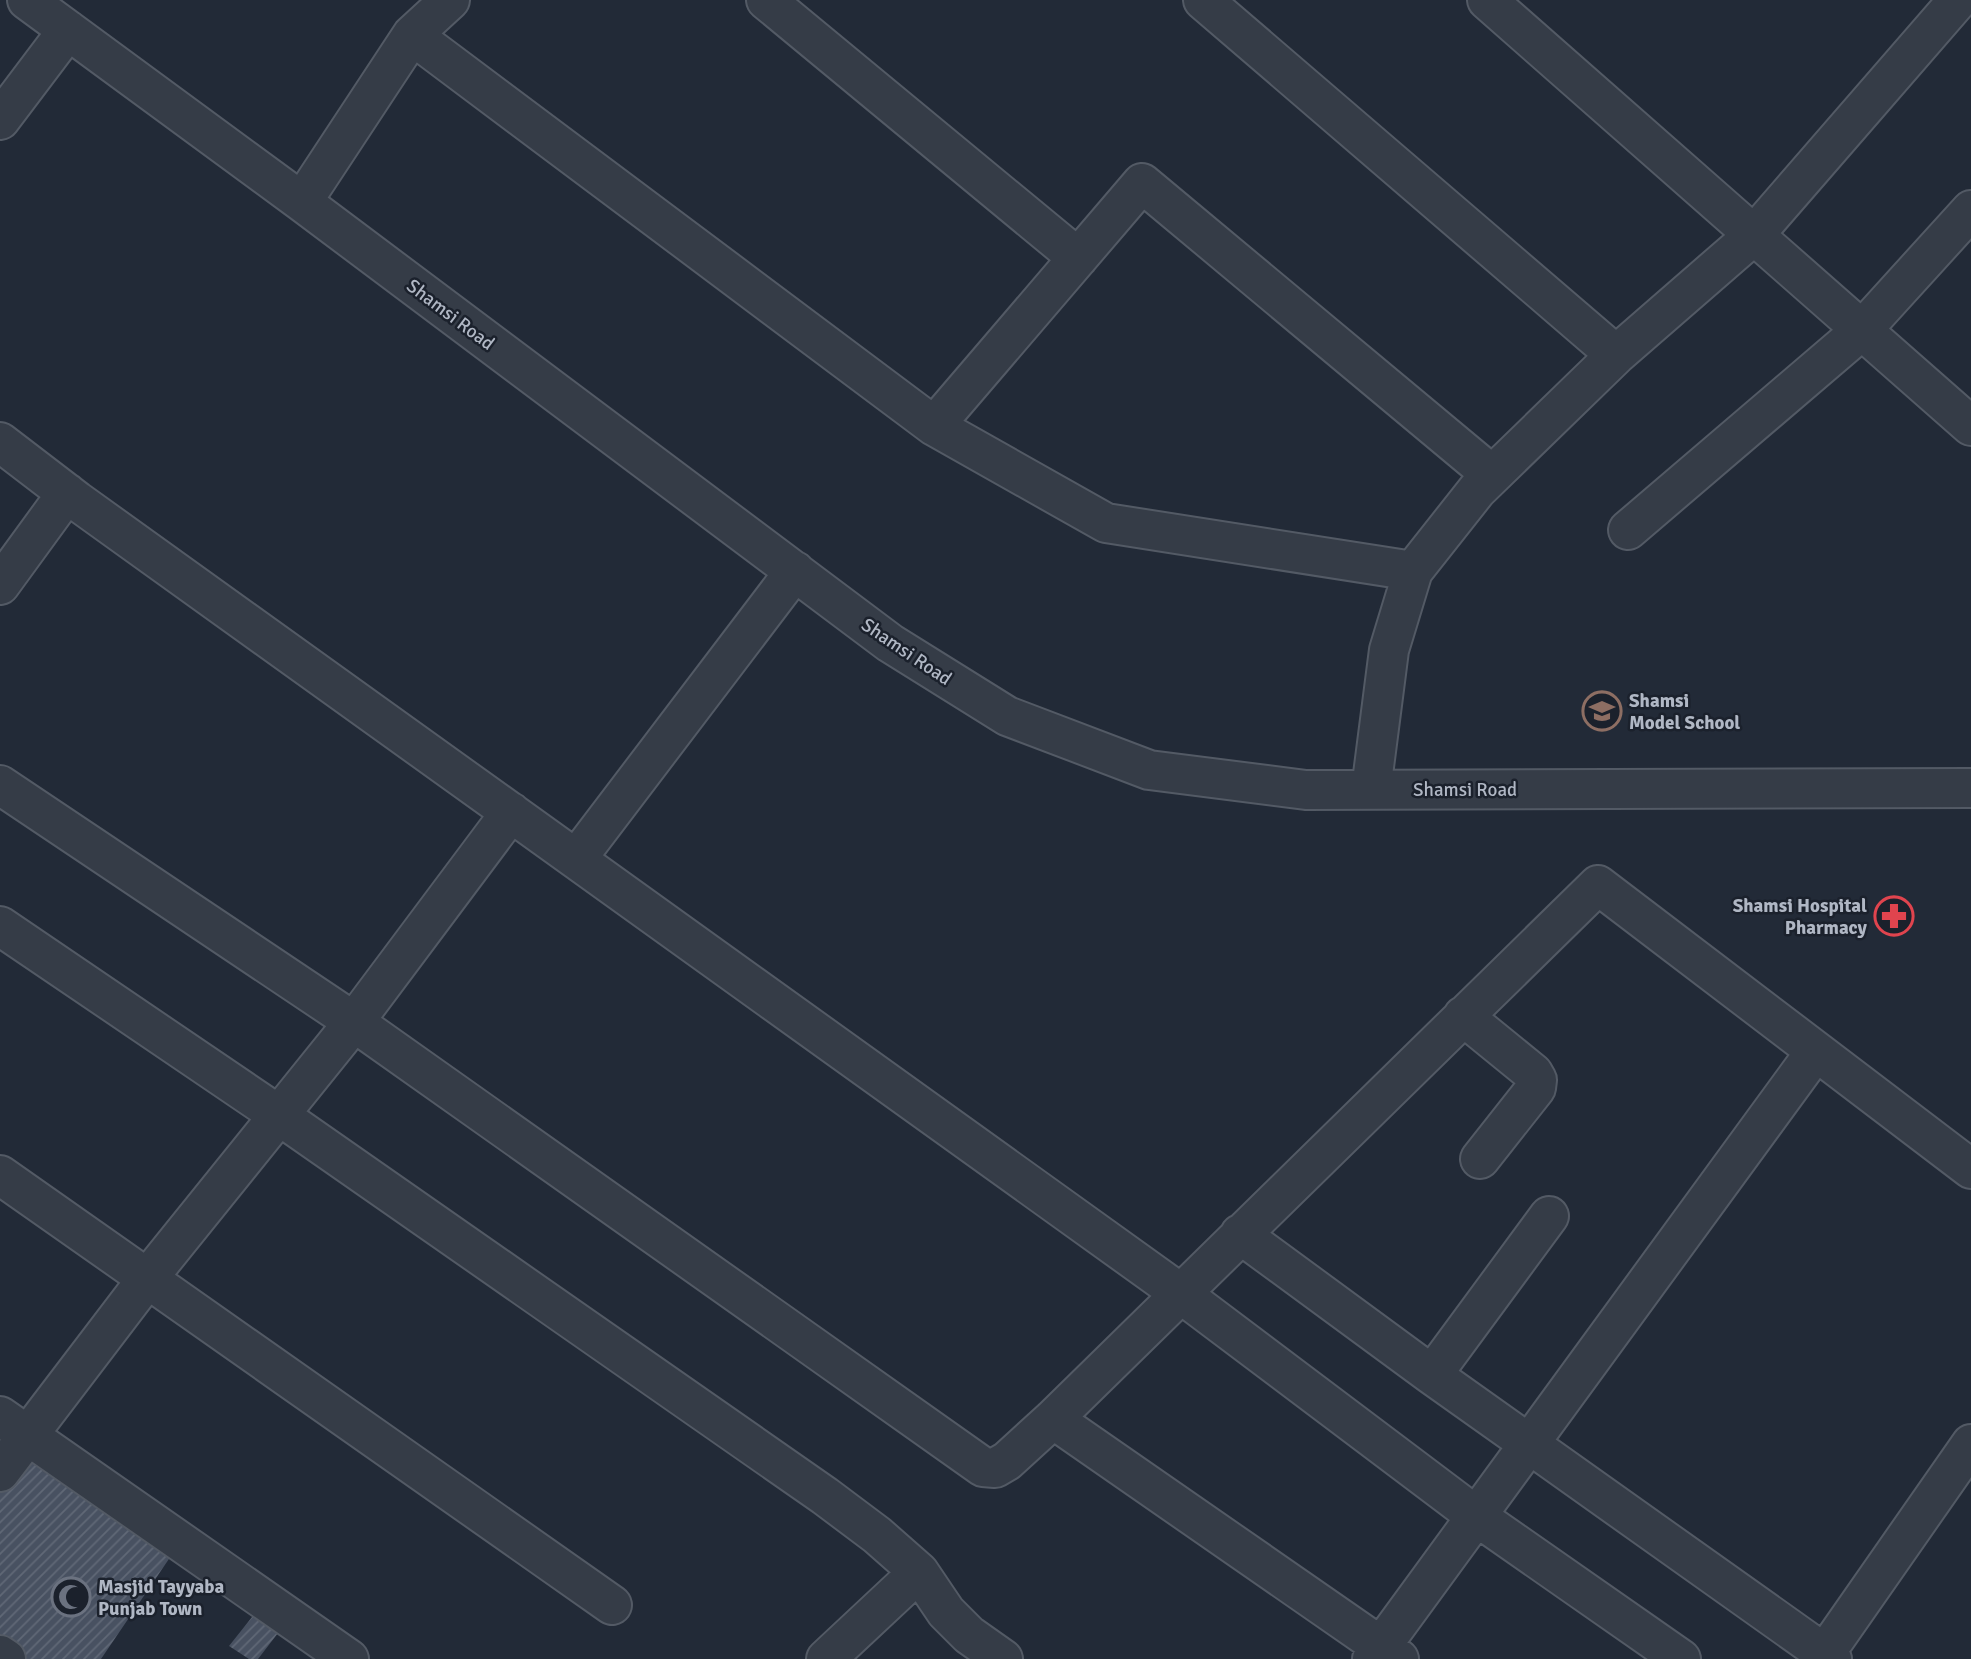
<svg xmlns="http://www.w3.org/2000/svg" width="1971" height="1659" viewBox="0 0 1971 1659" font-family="Signika,sans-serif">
	<defs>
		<pattern id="building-hatch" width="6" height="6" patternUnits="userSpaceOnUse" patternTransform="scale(1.75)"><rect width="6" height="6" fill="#485161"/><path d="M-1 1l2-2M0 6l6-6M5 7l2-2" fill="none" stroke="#606876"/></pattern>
	</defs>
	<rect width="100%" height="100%" fill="#222a37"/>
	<path fill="url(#building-hatch)" d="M30,1454L173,1553L101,1659H24L0,1642V1493Z
		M260,1607L285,1624L258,1659H249L229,1646Z"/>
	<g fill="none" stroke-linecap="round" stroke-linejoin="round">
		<g stroke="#535a65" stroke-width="42">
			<path id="minor" d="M27,0L302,202L890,643L1007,716L1149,770L1306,790L1971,788
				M766,0L1078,258
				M1203,0L1616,355
				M1487,0L1971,426
				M412,35L934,426L1106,523L1413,571
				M0,120L68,30
				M302,202L412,35L450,0
				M934,426L1142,183L1492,475
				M0,442L77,501L1180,1293L1476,1516L1681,1659
				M1628,530L1862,330L1971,210
				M0,585L67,493
				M0,785L354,1022L983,1467L995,1468L1007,1461L1053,1419L1598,885L1971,1169
				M1371,790L1389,650L1413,571L1477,490L1616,355L1754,235L1958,0
				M577,858L795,571
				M0,926L280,1116L825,1496L877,1535L919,1572L946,1612L969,1635L1003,1659
				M1463,1016L1533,1073L1537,1080L1536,1088L1480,1159
				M0,1175L612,1605
				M1240,1234L1432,1375L1832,1659
				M1432,1375L1549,1216
				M0,1416L349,1659
				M1053,1419L1399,1659
				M0,1472L147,1279L354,1022L511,812
				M0,1655L6,1659
				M826,1659L919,1572
				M1372,1659L1816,1051
				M1821,1659L1971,1444"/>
		</g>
		<use href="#minor" stroke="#353c47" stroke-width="38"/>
	</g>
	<defs>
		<g id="school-ring" transform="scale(2.0125)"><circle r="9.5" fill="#1b212c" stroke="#8d6e63" stroke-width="1.5"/><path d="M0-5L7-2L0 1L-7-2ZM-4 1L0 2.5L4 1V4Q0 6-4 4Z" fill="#8d6e63"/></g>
		<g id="pharmacy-ring" transform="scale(2.0125)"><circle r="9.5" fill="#1b212c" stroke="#e0444e" stroke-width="1.5"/><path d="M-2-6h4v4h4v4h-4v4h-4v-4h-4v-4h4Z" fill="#e0444e"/></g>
		<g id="mosque-ring" transform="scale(2.0125)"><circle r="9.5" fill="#1b212c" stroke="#6b7280" stroke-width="1.5"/><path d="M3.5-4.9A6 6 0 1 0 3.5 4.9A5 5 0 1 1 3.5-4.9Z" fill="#6b7280"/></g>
	</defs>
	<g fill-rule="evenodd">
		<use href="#school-ring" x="1602" y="711"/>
		<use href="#pharmacy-ring" x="1894" y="916"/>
		<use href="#mosque-ring" x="71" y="1597"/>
	</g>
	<g text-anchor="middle" stroke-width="5" stroke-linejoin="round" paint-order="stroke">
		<g font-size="19" fill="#b0b7c4" stroke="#1b212c">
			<text transform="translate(451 314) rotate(37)" y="7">Shamsi Road</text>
			<text transform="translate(907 651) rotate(34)" y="7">Shamsi Road</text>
			<text x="1465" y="796">Shamsi Road</text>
		</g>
		<g font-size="19" font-weight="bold" fill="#b0b7c4" stroke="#1b212c" text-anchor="start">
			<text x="1629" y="707">Shamsi<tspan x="1629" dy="22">Model School</tspan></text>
			<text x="1867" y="912" text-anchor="end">Shamsi Hospital<tspan x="1867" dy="22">Pharmacy</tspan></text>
			<text x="98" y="1593">Masjid Tayyaba<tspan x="98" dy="22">Punjab Town</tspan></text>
		</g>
	</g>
</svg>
